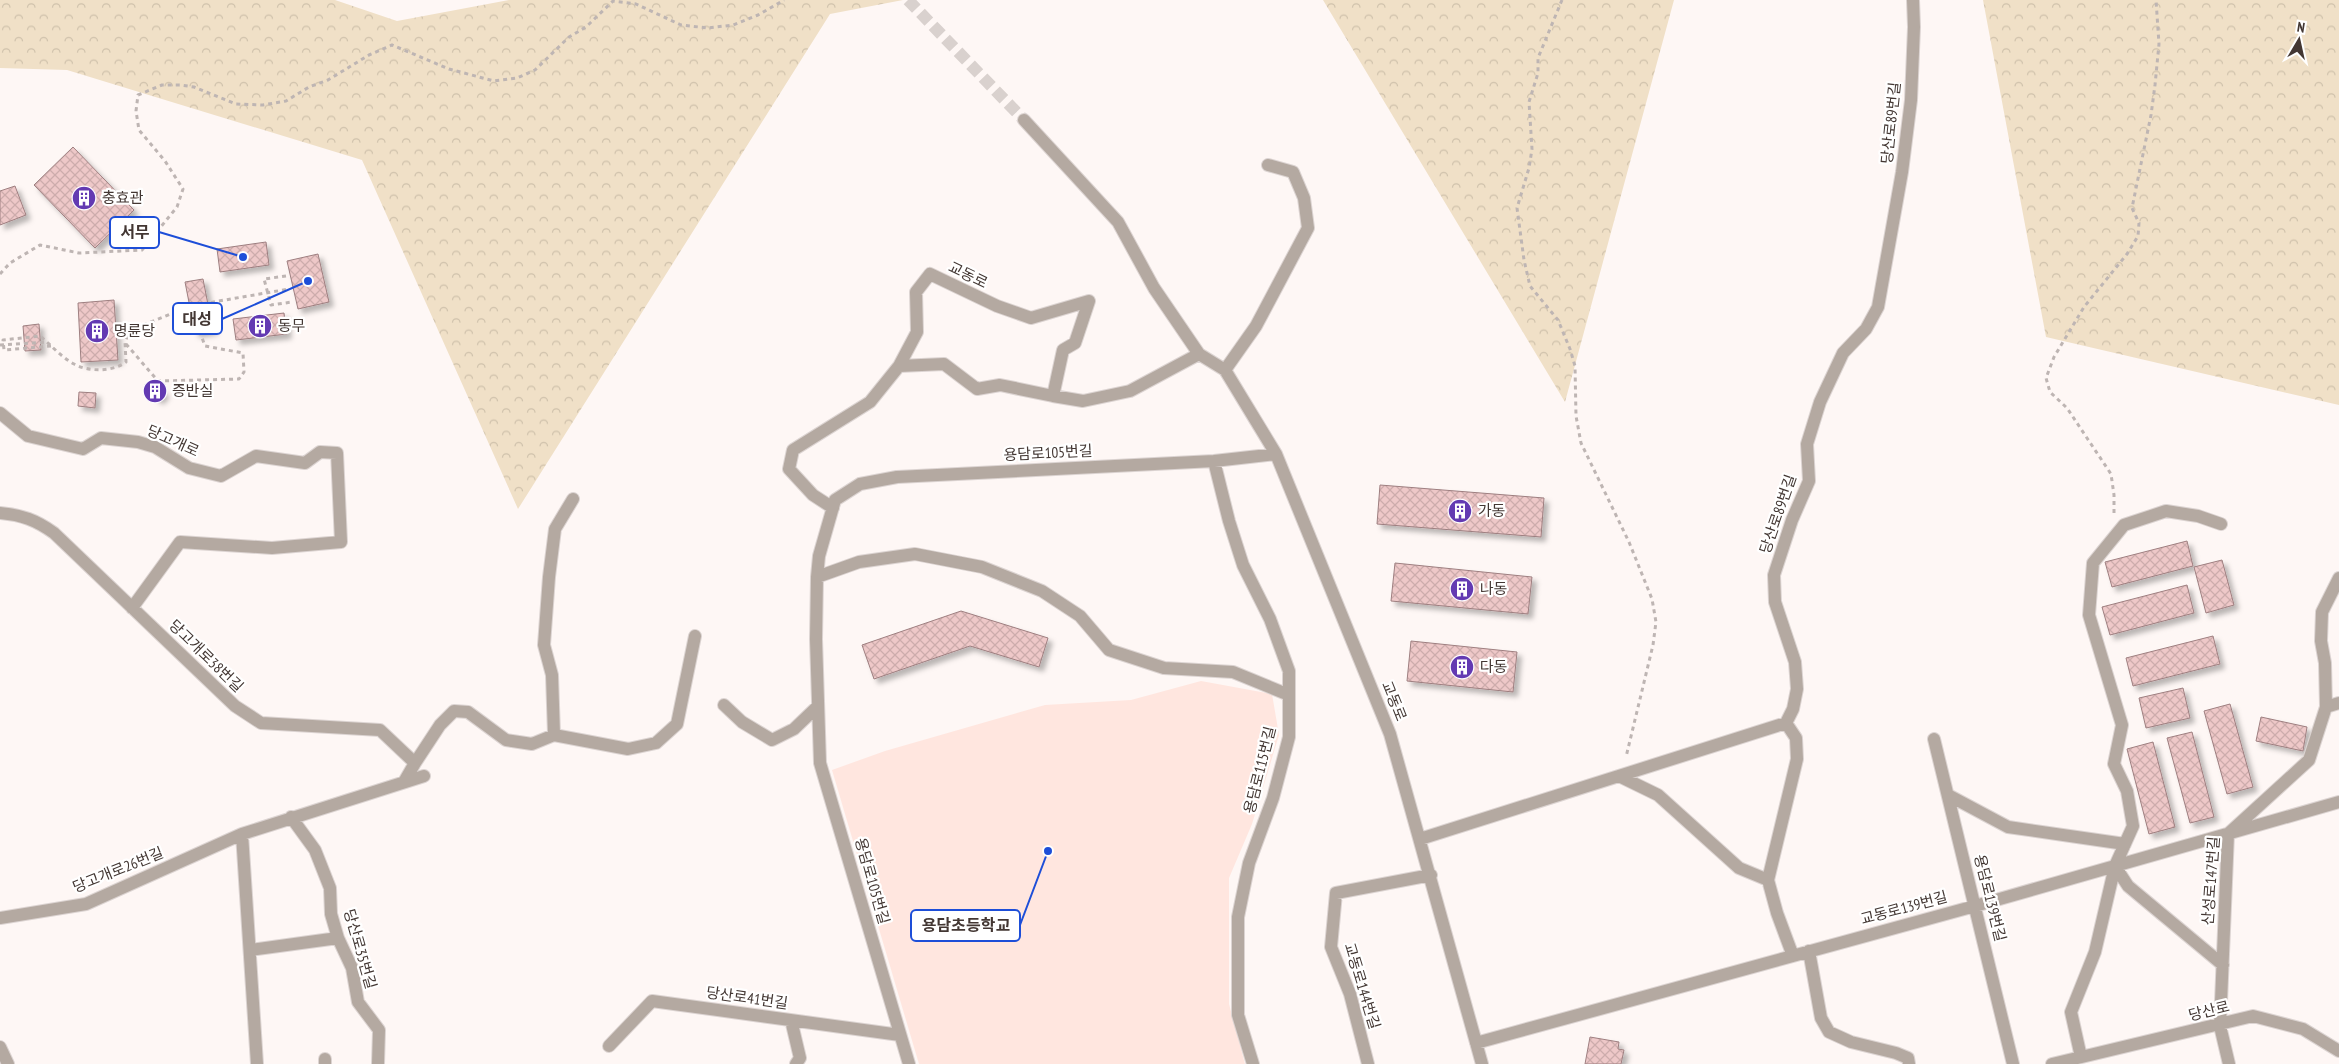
<svg xmlns="http://www.w3.org/2000/svg" width="2339" height="1064" viewBox="0 0 2339 1064" font-family="'PT Sans Narrow','Noto Sans KR',sans-serif">
	<defs>
		<pattern id="forest-crowns" width="20" height="18" patternUnits="userSpaceOnUse" patternTransform="scale(1.25)"><rect width="20" height="18" fill="#f0e0c7"/><path d="M2 6a3 3 0 1 1 6 0M12 15a3 3 0 1 1 6 0" fill="none" stroke="#cfc1ab"/></pattern>
		<pattern id="building-cross-hatch" width="8" height="8" patternUnits="userSpaceOnUse" patternTransform="scale(1.25)"><rect width="8" height="8" fill="#eec8c8"/><path d="M0 0l8 8M0 8l8-8" fill="none" stroke="#cdacac"/></pattern>
		<filter id="shadow"><feDropShadow dx="4.5" dy="4.5" stdDeviation="2.5" flood-color="#0004"/></filter>
	</defs>
	<rect width="100%" height="100%" fill="#fef7f5"/>
	<path fill="#ffe6df" d="M1201,681L1272,694L1279,735L1252,824L1229,878V1004L1245,1064H919L832,770L885,751L1045,705L1131,700Z"/>
	<path fill="url(#forest-crowns)" d="M0,0H335L397,21L509,0H903L830,14L518,509L362,160L67,70L0,68Z
		M1323,0H1674L1565,402Z
		M1983,0H2339V405L2046,337Z"/>
	<path fill="url(#building-cross-hatch)" stroke="#9e7f80" filter="url(#shadow)" d="M73,147L134,210L95,248L34,185Z
		M15,186L26,215L0,225V191Z
		M266,242L269,265L220,272L217,249Z
		M318,254L329,302L298,309L287,261Z
		M203,279L213,330L195,333L185,282Z
		M114,300L118,360L81,362L78,303Z
		M284,313L287,334L236,340L233,319Z
		M39,324L41,350L25,351L23,326Z
		M151,382L165,393L159,400L146,390Z
		M79,392L96,393L95,408L78,406Z
		M1380,485L1544,498L1541,537L1377,524Z
		M2187,541L2193,566L2112,587L2105,562Z
		M2222,560L2234,605L2206,613L2194,567Z
		M1395,563L1532,577L1528,614L1391,601Z
		M2187,585L2194,613L2110,635L2102,607Z
		M961,611L1048,638L1039,667L970,646L874,679L862,645Z
		M2213,636L2220,664L2133,686L2126,658Z
		M1411,641L1517,652L1513,692L1407,681Z
		M2183,688L2190,718L2146,728L2139,698Z
		M2230,704L2253,787L2227,794L2204,711Z
		M2261,717L2307,727L2303,751L2256,741Z
		M2192,732L2214,817L2190,823L2167,738Z
		M2153,742L2175,827L2149,834L2127,749Z
		M1590,1037L1619,1042L1618,1049L1624,1050L1621,1064H1585Z"/>
	<g fill="none" stroke-linecap="round" stroke-linejoin="round">
		<path stroke="#d9d1ce" stroke-width="12" stroke-dasharray="12 6" stroke-linecap="butt" d="M908,0L1024,120"/>
		<g stroke="#dcd4d2" stroke-width="14">
			<path id="minor" d="M1024,120L1118,222L1154,288L1199,354L1225,370L1276,454L1390,734L1482,1064
				M1225,370L1256,326L1308,228L1304,198L1293,172L1268,165
				M1053,396L1083,401L1130,391L1199,354
				M0,413L28,436L83,449L101,438L138,442L155,447L189,468L221,476L256,456L305,463L320,452L337,453L341,542L272,548L180,542L132,608
				M1214,461L1229,521L1243,565L1270,619L1289,671V737L1273,798L1249,863L1238,917V1015L1253,1064
				M833,508L813,495L789,469L793,450L870,402L899,366L917,332L916,292L930,274L997,306L1031,318L1089,301L1075,343L1063,350L1053,396L1000,385L977,389L944,364L899,366
				M0,513C22,515 36,520 54,533L235,706L261,723L380,730L415,763L404,782
				M817,577L859,562L915,554L982,567L1042,591L1080,616L1109,650L1164,668L1233,672L1289,695
				M724,705L742,722L772,740L794,729L818,706
				M2326,707L2325,663L2321,641L2322,612L2339,578
				M554,735L552,675L544,645L549,577L555,529L573,499
				M1934,739L2013,1064
				M415,763L440,725L454,711L468,712L506,740L532,744L554,735L628,749L656,743L677,724L695,636
				M1619,776L1658,795L1739,868L1768,880
				M1948,795L2008,827L2125,844
				M291,817L315,850L330,888L331,914L338,938L352,968L358,1002L379,1030L378,1064
				M242,834L257,1064
				M1420,839L1786,723
				M2115,866L2128,886L2223,965
				M0,918L86,904L242,834L424,776
				M250,950L338,938
				M1809,951L1821,1018L1829,1032L1851,1042L1896,1053L1908,1058L1909,1064
				M1793,956L1777,913L1768,880L1797,759L1796,738L1786,723L1793,709L1797,689L1795,662L1775,602L1774,575L1792,520L1809,481L1807,444L1820,402L1843,353L1866,329L1878,307L1902,172L1911,100L1914,27L1913,0
				M791,1020L800,1058L796,1064
				M1476,1043L1975,906L2339,802
				M609,1046L652,1001L900,1035
				M0,1047L8,1064
				M2081,1057L2071,1012L2095,952L2115,866L2133,826L2127,791L2114,764L2122,725L2089,615L2093,563L2124,525L2166,511L2198,516L2221,524
				M325,1064V1059
				M909,1064L820,763L816,639L817,577L819,556L835,500L860,484L897,477L1214,461L1276,454
				M1368,1064L1350,994L1331,947L1336,893L1431,875
				M2052,1064L2253,1016L2303,1029L2339,1051
				M2229,1064L2220,1026L2228,834L2309,760L2326,707L2339,703"/>
		</g>
		<path stroke="#beb5b3" stroke-width="3" stroke-dasharray="4 4" stroke-linecap="butt" d="M1562,0L1538,58V73L1529,102L1532,149L1529,168L1517,208L1524,260L1530,286L1558,320L1570,349L1575,366L1576,416L1581,443L1629,542L1652,599L1656,622L1653,645L1626,757
			M0,274L10,263L40,245L79,253L142,250L177,207L183,189L165,161L139,130L136,111L138,95L162,85H180L194,87L236,104L263,105L286,101L309,87L328,80L369,55L392,45L449,69L494,81L517,78L535,70L569,37L586,27L613,1L636,4L681,25L708,28L733,25L758,15L784,0
			M286,276L264,279L271,305L292,302
			M126,344L158,381L239,379L244,372L243,353L205,346L200,332
			M0,345L46,342
			M51,346L4,350L3,340L40,336C51,345 61,357 74,364C88,372 113,372 126,362L125,343L129,331L190,306L289,289
			M2114,513V495L2111,474L2067,408L2050,392L2046,378L2054,357L2084,307L2127,254L2138,236L2139,223L2132,208L2151,115L2155,85L2159,44L2156,0"/>
		<use href="#minor" stroke="#b4a9a1" stroke-width="12"/>
	</g>
	<defs>
		<g id="building-disc" transform="scale(1.25)"><circle r="9.5" fill="#633ab2" stroke="#fff"/><path d="M-4-6H4V6H1V3H-1V6H-4ZM-2.5-4.3h1.7v1.8h-1.7ZM.8-4.3h1.7v1.8H.8ZM-2.5-1h1.7V.8h-1.7ZM.8-1h1.7V.8H.8Z" fill="#fff"/></g>
	</defs>
	<g fill-rule="evenodd">
		<use href="#building-disc" x="84" y="198"/>
		<use href="#building-disc" x="260" y="326"/>
		<use href="#building-disc" x="97" y="331"/>
		<use href="#building-disc" x="155" y="391"/>
		<use href="#building-disc" x="1460" y="511"/>
		<use href="#building-disc" x="1462" y="589"/>
		<use href="#building-disc" x="1462" y="667"/>
	</g>
	<g text-anchor="middle" stroke-width="4.5" stroke-linejoin="round" paint-order="stroke">
		<g font-size="15" fill="#433733" stroke="#fff">
			<text transform="translate(1891 123) rotate(-84)" y="5">당산로89번길</text>
			<text transform="translate(968 275) rotate(26)" y="5">교동로</text>
			<text transform="translate(173 441) rotate(24)" y="5">당고개로</text>
			<text transform="translate(1048 453) rotate(-3)" y="5">용담로105번길</text>
			<text transform="translate(1778 514) rotate(-71)" y="5">당산로89번길</text>
			<text transform="translate(206 656) rotate(44)" y="5">당고개로38번길</text>
			<text transform="translate(1394 701) rotate(68)" y="5">교동로</text>
			<text transform="translate(1260 770) rotate(-76)" y="5">용담로115번길</text>
			<text transform="translate(118 870) rotate(-22)" y="5">당고개로26번길</text>
			<text transform="translate(872 881) rotate(74)" y="5">용담로105번길</text>
			<text transform="translate(2211 881) rotate(-86)" y="5">산성로147번길</text>
			<text transform="translate(1990 898) rotate(76)" y="5">용담로139번길</text>
			<text transform="translate(1904 908) rotate(-15)" y="5">교동로139번길</text>
			<text transform="translate(360 949) rotate(74)" y="5">당산로35번길</text>
			<text transform="translate(1362 986) rotate(73)" y="5">교동로144번길</text>
			<text transform="translate(747 998) rotate(8)" y="5">당산로41번길</text>
			<text transform="translate(2209 1011) rotate(-14)" y="5">당산로</text>
		</g>
		<g font-size="15" fill="#433733" stroke="#fff" text-anchor="start">
			<text x="102" y="203">충효관</text>
			<text x="278" y="331">동무</text>
			<text x="114" y="336">명륜당</text>
			<text x="172" y="396">증반실</text>
			<text x="1478" y="516">가동</text>
			<text x="1480" y="594">나동</text>
			<text x="1480" y="672">다동</text>
		</g>
	</g>
	<path fill="none" stroke="#1d4ed8" stroke-width="2" d="M243 257L159 232M308 281L222 319M1048 851L1020 925"/>
	<g fill="#1d4ed8" stroke="#fff" stroke-width="2">
		<circle cx="243" cy="257" r="5"/>
		<circle cx="308" cy="281" r="5"/>
		<circle cx="1048" cy="851" r="5"/>
	</g>
	<g fill="#fff" stroke="#1d4ed8" stroke-width="2">
		<rect x="110" y="217" width="49" height="31" rx="5"/>
		<rect x="173" y="303" width="49" height="31" rx="5"/>
		<rect x="911" y="910" width="109" height="31" rx="5"/>
	</g>
	<g font-size="16" text-anchor="middle" font-weight="bold" fill="#433733">
		<text x="135" y="238">서무</text>
		<text x="197" y="325">대성</text>
		<text x="966" y="931">용담초등학교</text>
	</g>
	<g transform="translate(2299 40) rotate(9)" stroke="#ffffff" stroke-width="4" paint-order="stroke">
	<path d="M0-4L9 19L0 12L-9 19Z" fill="#433733"/>
	<text y="-8" font-size="14" font-weight="bold" text-anchor="middle" fill="#433733">N</text>
	</g>
</svg>
